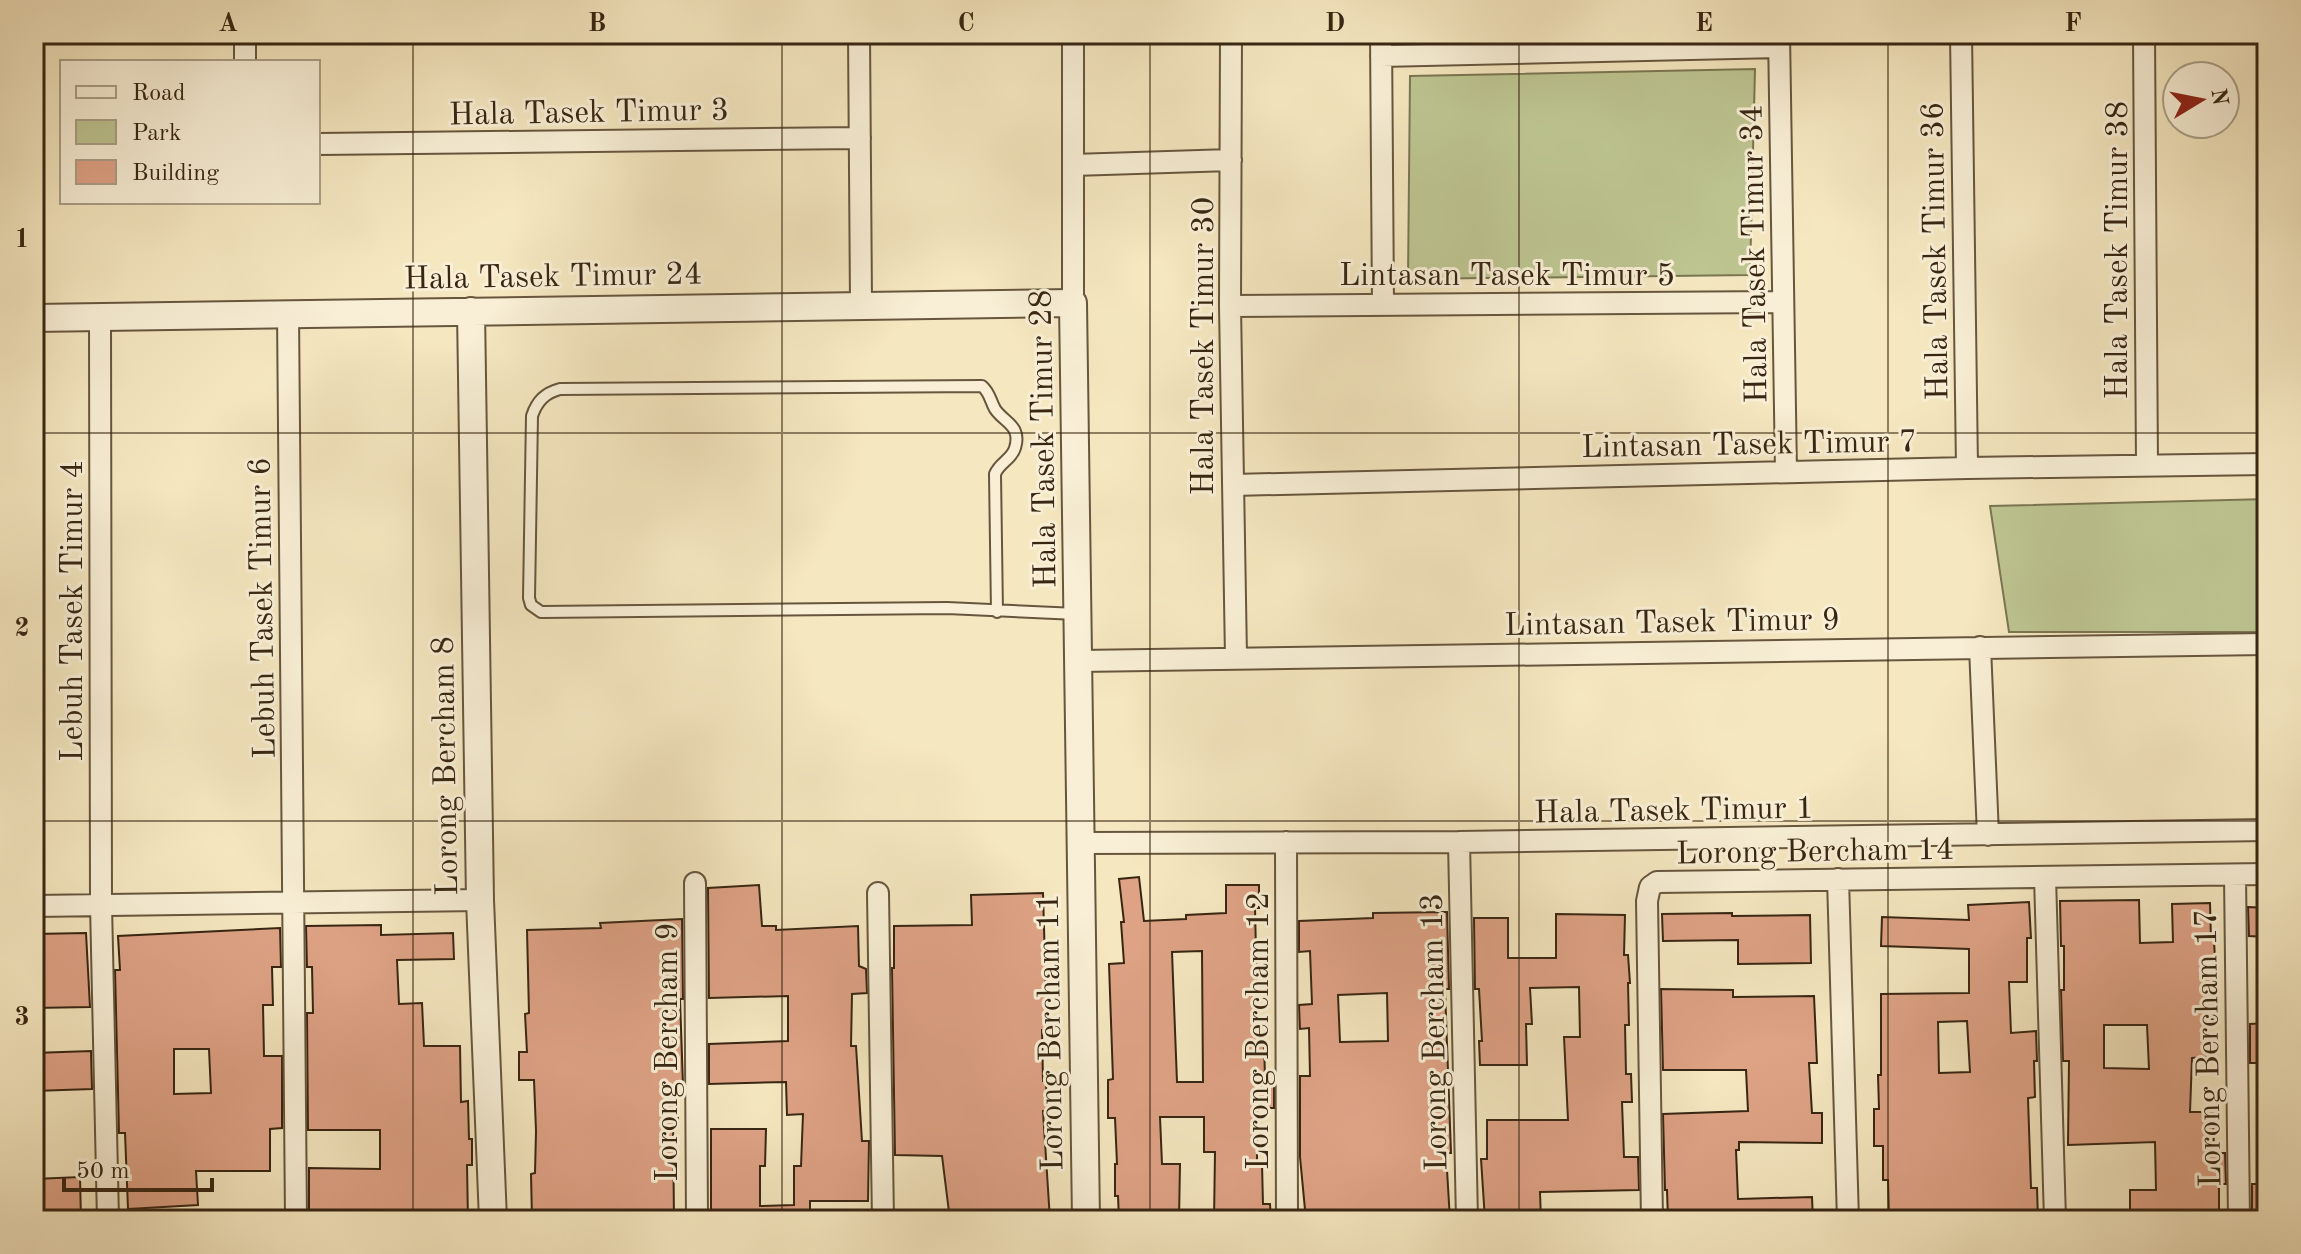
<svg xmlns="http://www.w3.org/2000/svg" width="2301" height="1254" viewBox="0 0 2301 1254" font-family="'Old Standard TT',serif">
	<rect width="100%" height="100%" fill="#f5e7c0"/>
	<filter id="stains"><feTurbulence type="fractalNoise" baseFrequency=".0025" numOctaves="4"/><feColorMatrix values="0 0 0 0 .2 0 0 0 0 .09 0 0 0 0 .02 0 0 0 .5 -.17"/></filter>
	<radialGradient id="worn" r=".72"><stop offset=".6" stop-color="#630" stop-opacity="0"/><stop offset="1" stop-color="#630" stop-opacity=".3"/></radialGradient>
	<path fill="#bdc591" stroke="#7a7652" stroke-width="2" d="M1755,69L1750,275L1408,279L1410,76Z
		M2267,499V632H2009L1990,506Z"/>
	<path fill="#dea285" stroke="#382613" stroke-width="2" fill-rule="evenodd" d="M1139,877L1144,921L1186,919V915L1226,913V885H1259V908H1255L1258,1042H1264L1265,1077H1274V1108H1257V1164H1262L1263,1204H1270L1271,1220H1214L1215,1152H1204V1117H1160L1162,1164H1180L1179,1220H1119L1118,1196H1115V1164H1117L1115,1118H1108V1080L1113,1079L1109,964L1124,963L1121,922H1124L1119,879ZM1202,951L1203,1082H1177L1172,952Z
		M759,885L762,926H776V930L858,926L859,966L866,969L867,993L852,994L851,1046H856L862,1141H869L868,1201H810V1220H711V1129H766L765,1166H760V1206L794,1205V1166H801L803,1114L787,1115L786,1082L709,1084V1044L788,1041V996L709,998L708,888Z
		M1043,893L1047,1030H1042L1043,1081H1046L1047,1111H1043L1050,1220H950L942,1156L895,1155L892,968H894V926L972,925L971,895Z
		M2139,900L2140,943L2173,942L2172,904L2210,903L2211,940H2214L2218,1019H2208L2209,1057L2192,1058L2190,1112H2213L2214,1153H2225L2226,1184H2219V1220H2130V1190H2156L2155,1142L2068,1145L2069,1061H2063L2061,990H2064V946H2061L2060,901ZM2104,1025H2147L2149,1069L2104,1068Z
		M2029,902L2031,938H2027V982H2009L2011,1033L2036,1031L2037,1061H2034L2035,1097L2028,1098L2031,1188H2037L2038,1220H1889L1888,1180H1883V1146H1874V1109H1879L1878,1075H1881V994L1969,993V949L1881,946L1882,917L1969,920L1968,905ZM1967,1021L1970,1072L1939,1073L1938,1022Z
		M2248,907L2267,908V937L2249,936Z
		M1447,912L1449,989H1445L1451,1153H1446L1450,1220H1306L1300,1157V1076H1310L1309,1028L1300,1029L1299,1005L1312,1004L1310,951L1299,952V921L1373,918V913ZM1387,993L1388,1041L1340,1042L1338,995Z
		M1732,913V916L1810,915L1811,963L1738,964V940L1663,941L1662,914Z
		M1556,914L1625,915L1624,955H1628L1630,983H1628L1629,1025H1625L1626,1074H1631L1632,1102H1622L1624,1157H1638L1639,1190L1540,1192L1541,1220H1485L1481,1159H1487V1120H1568L1564,1037H1580L1579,987L1530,988L1532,1024H1526L1527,1065H1480L1479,1041H1482L1479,989H1475L1474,918H1508V958H1556Z
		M682,919L683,999H680L683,1085L676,1086L678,1119H673L674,1220H532L531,1174L535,1173L536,1131L534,1080H519V1052H527L525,1014L529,1013L527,930L601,928L600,923Z
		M381,925V935L453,933L454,959L397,960L399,1004L422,1003L424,1046H460L461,1102L468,1101L469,1139H472V1165H467L468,1220H309V1168L380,1169V1130H308L307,1013H313L312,967H307L306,926Z
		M280,928L281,967H272L273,1005H263L264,1056H282V1128L270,1129V1171H196L198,1205L128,1209L125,1133H119L115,970H120L118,936ZM174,1049H209L211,1093L174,1094Z
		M86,933L90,1007L34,1008V934Z
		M1661,989L1733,990V997L1814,996L1817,1063H1809L1812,1113H1822V1143L1739,1142V1150H1736L1738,1199L1812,1197L1813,1220H1668L1667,1190H1665L1663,1114L1748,1111L1746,1070H1663Z
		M2267,1023V1063H2250V1024Z
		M91,1051L92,1089L34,1091V1053Z
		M80,1177L81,1220H34V1179Z
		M2252,1184H2267V1217H2252Z"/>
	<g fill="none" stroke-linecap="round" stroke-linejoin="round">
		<g stroke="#67563e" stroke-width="14">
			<path id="service" d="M997,612L995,474C999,463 1012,459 1015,448C1022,425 1003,422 995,409C990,400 990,393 982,386L560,389C545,393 537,401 532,416L529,598L531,605L541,612L947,608L1077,614"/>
		</g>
		<g stroke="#67563e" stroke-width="24">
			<path id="minor" d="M245,34V62
				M859,34L861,304
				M1073,34V303
				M1231,34L1230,306L1236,657
				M1381,34L1383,305
				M1779,34L1786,472
				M1961,34L1967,468
				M2144,34L2147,465
				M1381,56L1779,47
				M318,144L860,138
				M1073,165L1231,160
				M1230,306L1783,302
				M288,313L296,1220
				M100,317L101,905L108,1220
				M1233,485L1967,468L2267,464
				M1980,647L1988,835
				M1079,661L2267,644
				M1286,842L1287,1220
				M1459,842L1467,1220
				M1081,843L1459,842L2267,830
				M2235,875L2239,1220
				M2045,877L2055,1220
				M1838,879L1848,1220
				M695,883L697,1220
				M878,893L883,1220
				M34,906L480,900
				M1652,1220L1647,901L1650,887L1657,882L2267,874"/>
		</g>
		<g stroke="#67563e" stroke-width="30">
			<path id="tertiary" d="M471,311L480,900L493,1220
				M34,318L1073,303L1086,1220"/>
		</g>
		<use href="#service" stroke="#f8efd6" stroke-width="10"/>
		<use href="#minor" stroke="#f8efd6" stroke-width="20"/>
		<use href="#tertiary" stroke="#f8efd6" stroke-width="26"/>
	</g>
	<path fill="none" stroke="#382613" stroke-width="2" stroke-opacity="0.55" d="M413,34V1220M782,34V1220M1150,34V1220M1519,34V1220M1888,34V1220M34,433H2267M34,821H2267"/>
	<g text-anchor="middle" stroke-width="6" stroke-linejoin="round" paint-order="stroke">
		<g font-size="32" fill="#382613" stroke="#f8efd6">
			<text transform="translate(589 111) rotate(-1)" y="11">Hala Tasek Timur 3</text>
			<text transform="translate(2116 250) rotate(-90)" y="11">Hala Tasek Timur 38</text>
			<text transform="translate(1934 251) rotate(-91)" y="11">Hala Tasek Timur 36</text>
			<text transform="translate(1753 254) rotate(-91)" y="11">Hala Tasek Timur 34</text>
			<text x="1507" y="285">Lintasan Tasek Timur 5</text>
			<text transform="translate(553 275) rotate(-1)" y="11">Hala Tasek Timur 24</text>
			<text transform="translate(1202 346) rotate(-90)" y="11">Hala Tasek Timur 30</text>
			<text transform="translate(1042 439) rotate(-91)" y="11">Hala Tasek Timur 28</text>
			<text transform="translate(1749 443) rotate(-1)" y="11">Lintasan Tasek Timur 7</text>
			<text transform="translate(261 608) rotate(-91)" y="11">Lebuh Tasek Timur 6</text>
			<text transform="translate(71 611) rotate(-90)" y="11">Lebuh Tasek Timur 4</text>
			<text transform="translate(1672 621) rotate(-1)" y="11">Lintasan Tasek Timur 9</text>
			<text transform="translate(444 766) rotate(-91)" y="11">Lorong Bercham 8</text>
			<text transform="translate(1674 809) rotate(-1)" y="11">Hala Tasek Timur 1</text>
			<text transform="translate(1815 850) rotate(-1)" y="11">Lorong Bercham 14</text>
			<text transform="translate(1257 1031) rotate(-90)" y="11">Lorong Bercham 12</text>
			<text transform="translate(1049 1032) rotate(-91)" y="11">Lorong Bercham 11</text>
			<text transform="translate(1433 1032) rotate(-91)" y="11">Lorong Bercham 13</text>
			<text transform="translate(2207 1048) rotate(-91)" y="11">Lorong Bercham 17</text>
			<text transform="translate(666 1052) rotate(-90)" y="11">Lorong Bercham 9</text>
		</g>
	</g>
	<rect width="2301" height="1254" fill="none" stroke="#f5e7c0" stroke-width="88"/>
	<rect x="60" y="60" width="260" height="144" fill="#f8efd6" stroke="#ab9f88" stroke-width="2"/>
	<rect x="76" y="86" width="40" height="12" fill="#f8efd6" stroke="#ab9f88" stroke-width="2"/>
	<text x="132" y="100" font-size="24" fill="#382613">Road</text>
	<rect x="76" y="120" width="40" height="24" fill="#bdc591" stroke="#ab9f88" stroke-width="2"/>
	<text x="132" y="140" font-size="24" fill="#382613">Park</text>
	<rect x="76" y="160" width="40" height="24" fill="#dea285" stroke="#ab9f88" stroke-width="2"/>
	<text x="132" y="180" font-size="24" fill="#382613">Building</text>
	<g transform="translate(2201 100) rotate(80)"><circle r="38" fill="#f8efd6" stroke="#ab9f88" stroke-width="2"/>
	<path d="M0-6L14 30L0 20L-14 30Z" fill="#8f2418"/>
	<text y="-12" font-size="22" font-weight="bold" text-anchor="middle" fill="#382613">N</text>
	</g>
	<path d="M64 1178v12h148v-12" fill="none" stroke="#382613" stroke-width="4"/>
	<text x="76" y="1178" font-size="24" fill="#382613" stroke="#f8efd6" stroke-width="6" paint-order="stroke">50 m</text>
	<rect x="44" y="44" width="2213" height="1166" fill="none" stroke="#382613" stroke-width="3"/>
	<g font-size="26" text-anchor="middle" font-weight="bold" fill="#382613">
		<text x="228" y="31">A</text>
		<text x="597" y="31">B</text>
		<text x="966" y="31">C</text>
		<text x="1335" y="31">D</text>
		<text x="1704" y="31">E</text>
		<text x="2073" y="31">F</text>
		<text x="22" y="247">1</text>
		<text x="22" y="636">2</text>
		<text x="22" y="1025">3</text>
	</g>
	<rect width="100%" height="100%" filter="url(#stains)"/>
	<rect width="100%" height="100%" fill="url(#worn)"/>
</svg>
